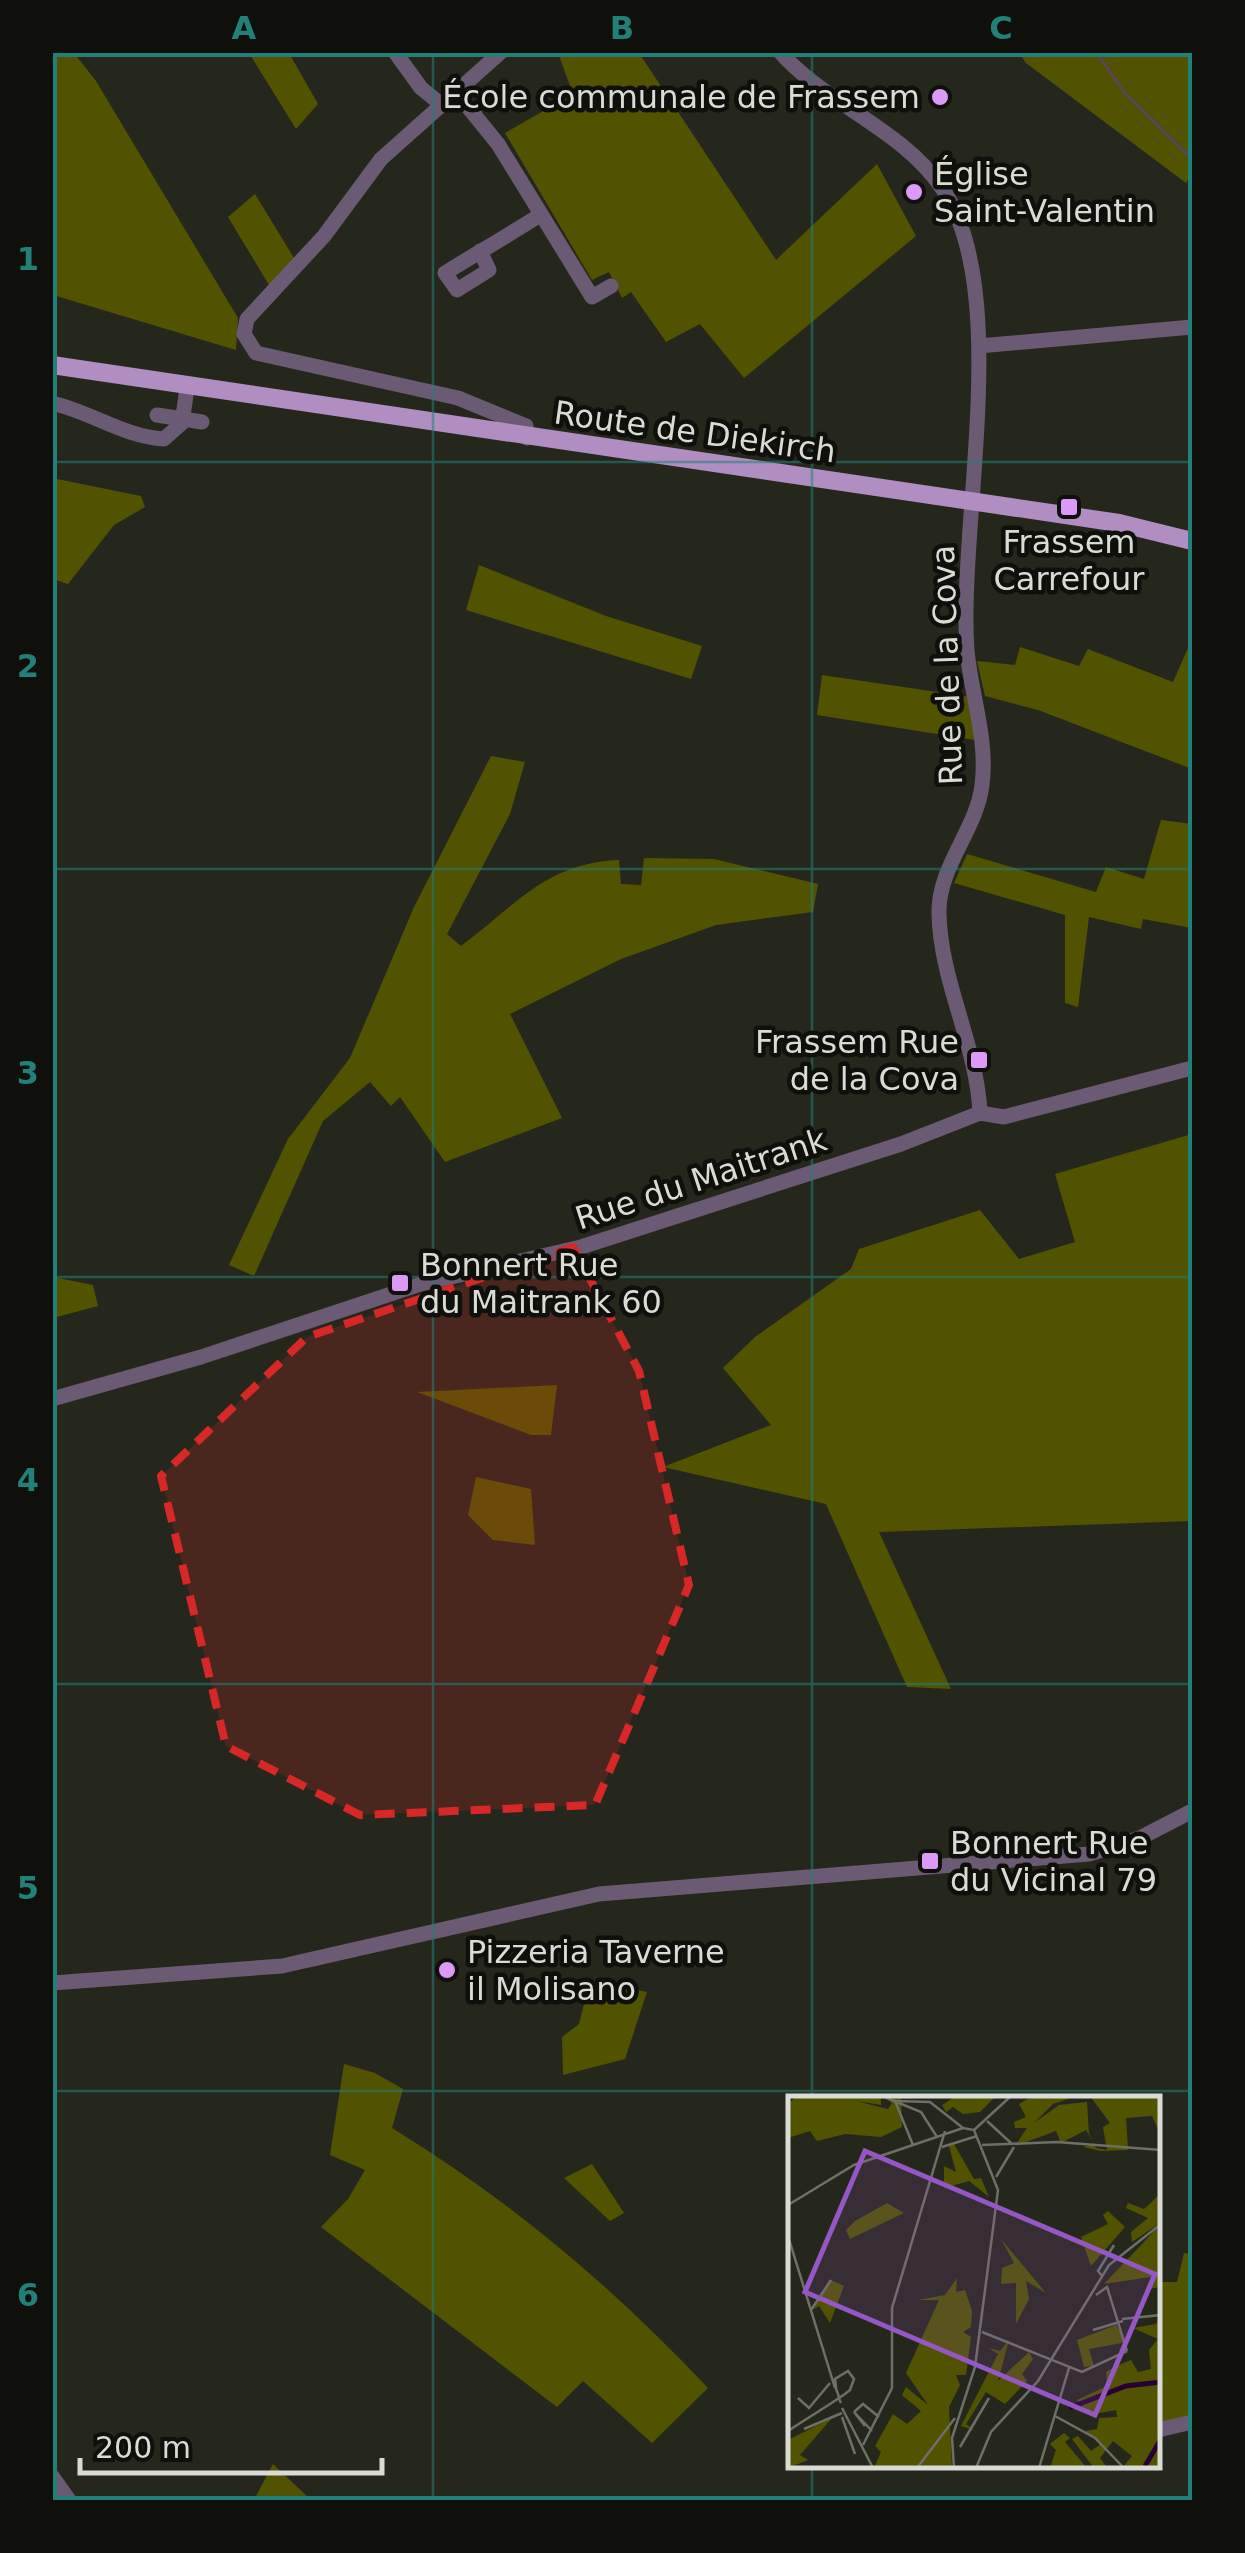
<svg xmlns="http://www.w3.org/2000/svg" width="1245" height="2553" viewBox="0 0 1245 2553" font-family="'DejaVu Sans',sans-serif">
	<rect width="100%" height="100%" fill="#26271c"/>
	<path fill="#525300" d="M52,53H74L96,81L238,318L236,350L53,295Z
		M249,53H289L318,104L296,129Z
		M558,53H639L776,260L877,164L916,236L744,378L700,324L666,342L631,292L622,298L609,272L592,280L505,133L573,94Z
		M1019,53H1192V173L1186,183L1026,63Z
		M255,194L294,258L269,285L228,217Z
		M52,478L141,496L145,507L114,525L68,584L53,579Z
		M479,565L606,616L702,646L691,679L466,610Z
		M1192,639V769L1038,710L985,696L977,661L1015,665L1020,647L1079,666L1088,649L1173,682Z
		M822,675L971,697L975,740L817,715Z
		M491,756L525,762L510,814L447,934L461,946C516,905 546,863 619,860L621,884L641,885L644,858L714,859L818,884L813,912L716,925L621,959L510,1014L562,1118L445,1162L400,1097L391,1106L370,1082L323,1121L254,1276L229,1265L288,1139L350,1058L414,907Z
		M1161,820L1192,824V928L1143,919L1141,929L1089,917L1078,1007L1065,1003V915L954,883L967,854L1096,892L1106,867L1144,879Z
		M1192,1134V1521L879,1532L951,1689L907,1687L826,1504L663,1467L771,1425L723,1368L755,1337L851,1269L859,1249L980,1210L1019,1259L1075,1242L1055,1174Z
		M53,1277L93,1285L98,1306L53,1318Z
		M557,1385L551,1435H531L417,1392Z
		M476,1477L531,1489L535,1545L493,1540L468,1515Z
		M590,1980L647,1992L625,2059L563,2075L562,2037L579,2024Z
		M344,2064L375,2073L403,2089L392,2128C510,2200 613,2287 708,2388L652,2443L583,2381L557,2407L321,2227L348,2199L365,2170L330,2155Z
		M592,2164L624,2213L610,2221L564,2178Z
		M1184,2253L1192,2254V2430L1158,2436V2282H1177Z
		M273,2464L311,2500H254Z"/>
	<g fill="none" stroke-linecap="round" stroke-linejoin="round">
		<path stroke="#5d4265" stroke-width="2.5" d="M1096,52L1124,92L1192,159"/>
		<path stroke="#6b5a73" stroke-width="15" d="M395,52L421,88L442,105
			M501,52L381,159L324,236L247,319L244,334L256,353L458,398L526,426L527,438
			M780,52C827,105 902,129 942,188C1013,291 958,524 967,650C971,695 988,739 982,785C977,829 938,867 939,913C940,981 977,1045 980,1113
			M455,91L498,144L592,297L611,286
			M480,251L489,270L457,290L445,273C477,253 509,235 540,215
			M979,346L1192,327
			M52,403C91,412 125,437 164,439L182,423L187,388
			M157,415L202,422
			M52,1399L201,1357L421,1284L581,1247L901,1144L980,1113L1004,1117L1192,1068
			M52,1983L282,1966L599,1894L1089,1854L1140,1838L1192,1811
			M1158,2430L1192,2422
			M52,2476L69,2500"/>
		<path stroke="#b18ec2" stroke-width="18" d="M52,365L1119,523L1192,541"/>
	</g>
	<path fill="#d62828" fill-opacity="0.2" stroke="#d62828" stroke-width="8" stroke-dasharray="20 12" stroke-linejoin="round" d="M573,1247L639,1371L689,1585L595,1805L360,1815L226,1746L161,1476L307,1337Z"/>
	<path fill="none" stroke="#238078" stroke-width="2.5" stroke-opacity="0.55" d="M433,52V2500M812,52V2098M52,462H1192M52,869H1192M52,1277H1192M52,1684H1192M52,2091H1192M812,2466V2500"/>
	<g fill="#da9af6" stroke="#0f0f0b" stroke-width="4">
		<circle cx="940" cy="97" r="10"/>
		<circle cx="914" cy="192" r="10"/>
		<rect x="1059" y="497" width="20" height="20" rx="5"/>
		<rect x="969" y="1050" width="20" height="20" rx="5"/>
		<rect x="390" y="1273" width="20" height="20" rx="5"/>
		<rect x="920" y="1851" width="20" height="20" rx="5"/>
		<circle cx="447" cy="1970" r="10"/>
	</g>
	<g text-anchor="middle" stroke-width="9" stroke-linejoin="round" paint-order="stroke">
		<g font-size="32" fill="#dadbd4" stroke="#0f0f0b" text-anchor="start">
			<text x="920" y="108" text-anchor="end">École communale de Frassem</text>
			<text x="934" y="185">Église<tspan x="934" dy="37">Saint-Valentin</tspan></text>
			<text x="1069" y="553" text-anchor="middle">Frassem<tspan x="1069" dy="37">Carrefour</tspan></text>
			<text x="959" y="1053" text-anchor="end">Frassem Rue<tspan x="959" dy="37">de la Cova</tspan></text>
			<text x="420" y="1276">Bonnert Rue<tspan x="420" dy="37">du Maitrank 60</tspan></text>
			<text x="950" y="1854">Bonnert Rue<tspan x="950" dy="37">du Vicinal 79</tspan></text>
			<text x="467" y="1963">Pizzeria Taverne<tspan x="467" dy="37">il Molisano</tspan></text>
		</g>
		<g font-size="32" fill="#dadbd4" stroke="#0f0f0b">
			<text transform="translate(695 432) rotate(8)" y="11">Route de Diekirch</text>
			<text transform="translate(947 665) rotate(-92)" y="11">Rue de la Cova</text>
			<text transform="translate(701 1179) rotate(-18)" y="11">Rue du Maitrank</text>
		</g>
	</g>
	<g transform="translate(788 2096)">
		<rect width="372" height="372" fill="#26271c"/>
		<path d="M9,0H93V9L68,5L100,13L104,7L96,0L134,2L113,3L114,31L93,41L57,38L29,45L22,35L0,42V8ZM168,0H208L192,16L175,18L165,11L158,16L154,9ZM244,0H288L265,8L246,27L271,9L299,6L301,38L308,52L319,54L315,31L322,27L302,0H372V38L364,20L338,22L340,54L313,55L295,51L306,48L298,34L273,47L268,35L227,50L239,32H227L226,26L238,21L231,8ZM166,48L186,83L193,82L201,101L181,85L156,92V70L168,76L161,50ZM372,98V127L344,146L343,136L360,122L338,112L340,107L356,113ZM99,107L116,117L62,143L58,134L67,125ZM320,115L337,131L303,170L293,141L320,128L315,119ZM372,129V191L361,193L363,181L316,188ZM213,143L258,197L238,185L241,203L228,228V187L213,188L214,172L226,167ZM169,182L168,196L177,194L184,215L183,231L175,236L183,241L178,279H168L172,289L161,311L164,372H86L93,356L87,350L105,318L119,328L133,315L114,299L118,291L140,309L118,277L151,204H130L157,199ZM43,184L56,190L42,227L31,210L24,214ZM372,219V372L335,371L344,360L325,345L312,362L318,370L306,372L284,343L290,340L303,355L313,348L297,335L309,333L311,322L329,321L328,314L301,319L289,304L319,290L318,276L328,270L343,264L350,276L363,273L361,254L370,243L345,232L368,228ZM328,229L339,246L301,253L306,270L296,271L289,244ZM221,244L210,285L241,256L245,263L234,278L239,285L217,308L198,296L178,328L186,334L173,330L210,258L201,252L212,255ZM44,322L12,359L20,364L0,372V344ZM276,337L282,342L277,346L299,372H262L268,354L262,348Z" fill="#525300"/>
		<path fill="none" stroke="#270135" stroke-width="5" d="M281,312L338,290L373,286M357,370L373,343"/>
		<path fill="none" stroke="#6e6f66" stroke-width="2.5" d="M94,0L133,16L149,41M107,5L142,6L175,32M107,5L125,49M199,25L223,47M186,34L223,0M194,49L269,46L373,54M154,51L189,40M208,81L226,51M0,109L66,69L175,32L186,34L210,94L187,271L164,342L166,372M0,140L47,292M314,180L310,175L326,149M308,199L319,191L339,255M23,214L43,184M334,223L373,219M305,234L335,225M194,236L294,276L339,255M10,302L21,312L42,287M54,312L85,372M66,316L75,308L91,321M267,320L307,342L336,372M54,321L67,358M77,330L66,316L84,335M16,333L54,317M0,335L6,331L42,308L57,298L62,294L66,283L60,275L47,283L48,290V293L50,298L52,305L53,307M75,349L104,292V212L157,35M172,351L201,302M129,372L167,322M188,372L203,336L250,285L321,169L373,128M251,372L281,272"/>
		<path fill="#9358c4" fill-opacity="0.15" stroke="#9358c4" stroke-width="5" d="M77,55L367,178L307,319L17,196Z"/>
		<rect width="372" height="372" fill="none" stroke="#dadbd4" stroke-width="5"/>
	</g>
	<rect width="1245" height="2553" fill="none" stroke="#0f0f0b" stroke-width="110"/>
	<path d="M80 2458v15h302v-15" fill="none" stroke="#dadbd4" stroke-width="5"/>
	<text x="95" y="2458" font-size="30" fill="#dadbd4" stroke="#0f0f0b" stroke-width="8" paint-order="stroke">200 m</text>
	<rect x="55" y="55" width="1135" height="2443" fill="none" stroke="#238078" stroke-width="4"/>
	<g font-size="32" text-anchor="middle" font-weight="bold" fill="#238078">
		<text x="244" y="39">A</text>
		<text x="622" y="39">B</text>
		<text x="1001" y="39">C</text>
		<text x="28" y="270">1</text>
		<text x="28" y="677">2</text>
		<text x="28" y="1084">3</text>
		<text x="28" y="1491">4</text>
		<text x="28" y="1899">5</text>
		<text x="28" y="2306">6</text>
	</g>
</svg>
